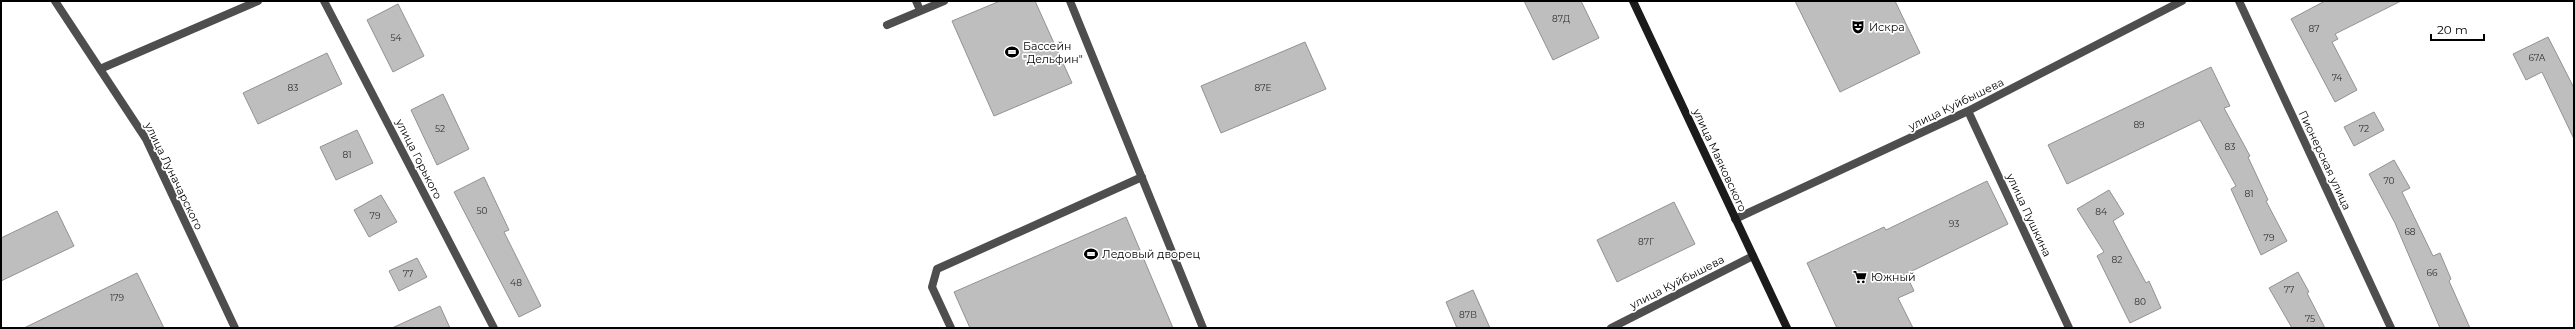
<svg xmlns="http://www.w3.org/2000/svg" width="2575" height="329" viewBox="0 0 2575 329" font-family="Montserrat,sans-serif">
	<rect width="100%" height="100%" fill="#fff"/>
	<path fill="#bebebe" stroke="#929292" d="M1000,1H1035L1072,83L994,116L952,21Z
		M1524,1H1581L1599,38L1553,60Z
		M1795,1H1895L1920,53L1840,92Z
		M2325,1H2401L2335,34L2338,39L2332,42L2357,90L2335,102L2291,19Z
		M398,4L424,56L393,72L367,20Z
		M2548,37L2574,88V139L2542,72L2526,80L2513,54Z
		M1305,42L1326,89L1221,133L1201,86Z
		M327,53L342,84L258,124L243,93Z
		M2211,67L2230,106L2224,108L2250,156L2248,157L2268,200L2266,201L2287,241L2261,255L2231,189L2236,186L2200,120L2067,184L2048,145Z
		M443,94L469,149L437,165L411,110Z
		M2374,112L2384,130L2354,146L2344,127Z
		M357,130L373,163L336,180L320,147Z
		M2394,160L2410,188L2402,192L2433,256L2440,253L2451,279L2449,281L2470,328H2440L2395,223L2369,174Z
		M484,177L509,230L504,232L541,306L519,317L454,192Z
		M1987,181L2008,224L1906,274L1914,291L1898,298L1913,328H1837L1807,263L1884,227L1886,230Z
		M2109,190L2124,214L2113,221L2146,283L2149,281L2161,308L2130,323L2097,256L2104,252L2077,209Z
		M381,195L397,222L369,237L354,210Z
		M1674,202L1695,244L1617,282L1597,240Z
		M57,211L74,246L1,281V238Z
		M1126,217L1173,328H970L954,292Z
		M417,258L427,277L399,291L389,271Z
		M2298,272L2309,292L2307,293L2325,328H2292L2269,288Z
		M137,273L164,328H24Z
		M1473,290L1490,328H1457L1446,302Z
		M440,306L450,328H392Z"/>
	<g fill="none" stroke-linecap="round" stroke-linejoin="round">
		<path stroke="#4e4e4e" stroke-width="8" d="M916,1L920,10
			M1070,1L1203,328
			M887,25L944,1
			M100,69L258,1
			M951,328L932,287L937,269L1142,177"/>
		<path stroke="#4e4e4e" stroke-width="8" d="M55,1L146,139L235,328
			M324,1L494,328
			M2239,1L2391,328
			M1968,111L2069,328
			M1735,219L1968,111L2182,1
			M1611,328L1753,256"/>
		<path stroke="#1b1b1b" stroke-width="8" d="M1633,1L1787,328"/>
	</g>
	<defs>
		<g id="theatre-bare" transform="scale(1.08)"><path d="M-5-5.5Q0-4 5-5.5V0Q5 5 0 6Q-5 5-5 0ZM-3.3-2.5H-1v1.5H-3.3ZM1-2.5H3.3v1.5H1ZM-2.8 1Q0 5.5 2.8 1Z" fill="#000" stroke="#fff" stroke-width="2.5" paint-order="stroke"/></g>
		<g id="stadium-bare" transform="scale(1.08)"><path d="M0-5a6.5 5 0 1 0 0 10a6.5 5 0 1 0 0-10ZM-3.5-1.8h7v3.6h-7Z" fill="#000" stroke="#fff" stroke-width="2.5" paint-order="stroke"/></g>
		<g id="supermarket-bare" transform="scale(1.08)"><path d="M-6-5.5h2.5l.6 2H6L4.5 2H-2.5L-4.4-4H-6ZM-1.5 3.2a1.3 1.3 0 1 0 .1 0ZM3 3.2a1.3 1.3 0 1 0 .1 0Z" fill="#000" stroke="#fff" stroke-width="2.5" paint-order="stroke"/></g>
	</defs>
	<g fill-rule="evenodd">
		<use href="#theatre-bare" x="1858" y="27"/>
		<use href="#stadium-bare" x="1012" y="52"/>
		<use href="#stadium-bare" x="1091" y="254"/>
		<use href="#supermarket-bare" x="1860" y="277"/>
	</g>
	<g text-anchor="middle" stroke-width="3.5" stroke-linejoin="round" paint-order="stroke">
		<g font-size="9" fill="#303030">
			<text x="1561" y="22">87Д</text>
			<text x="2314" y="32">87</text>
			<text x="396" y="41">54</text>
			<text x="2537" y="61">67А</text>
			<text x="2337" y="81">74</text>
			<text x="293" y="91">83</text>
			<text x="1263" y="91">87Е</text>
			<text x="2139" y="128">89</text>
			<text x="440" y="132">52</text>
			<text x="2364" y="132">72</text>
			<text x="2230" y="150">83</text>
			<text x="347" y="158">81</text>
			<text x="2389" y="184">70</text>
			<text x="2249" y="197">81</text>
			<text x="482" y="214">50</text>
			<text x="2101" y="215">84</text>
			<text x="375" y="219">79</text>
			<text x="1954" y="227">93</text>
			<text x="2410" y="235">68</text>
			<text x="2269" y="241">79</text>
			<text x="1646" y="245">87Г</text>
			<text x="2117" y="263">82</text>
			<text x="2432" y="276">66</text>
			<text x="408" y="277">77</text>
			<text x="516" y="286">48</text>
			<text x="2289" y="293">77</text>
			<text x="117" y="301">179</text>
			<text x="2140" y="305">80</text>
			<text x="1468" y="318">87В</text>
			<text x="2310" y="322">75</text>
		</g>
		<g font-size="11" fill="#000" stroke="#fff" text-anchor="start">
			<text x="1869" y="31">Искра</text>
			<text x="1023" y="50">Бассейн<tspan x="1023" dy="13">"Дельфин"</tspan></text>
			<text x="1102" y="258">Ледовый дворец</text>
			<text x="1871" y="281">Южный</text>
		</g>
		<g font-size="11" fill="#000" stroke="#fff">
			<text transform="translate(1956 104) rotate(-26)" y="4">улица Куйбышева</text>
			<text transform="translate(419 159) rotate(63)" y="4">улица Горького</text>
			<text transform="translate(1720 160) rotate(65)" y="4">улица Маяковского</text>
			<text transform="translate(2325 160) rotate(65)" y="4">Пионерская улица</text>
			<text transform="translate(174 176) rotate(64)" y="4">улица Луначарского</text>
			<text transform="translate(2029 215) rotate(65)" y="4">улица Пушкина</text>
			<text transform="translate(1677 282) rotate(-27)" y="4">улица Куйбышева</text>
		</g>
	</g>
	<rect width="2575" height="329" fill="none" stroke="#000000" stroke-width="4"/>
	<path d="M2431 34v6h53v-6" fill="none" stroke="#000000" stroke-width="2"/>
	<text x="2437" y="34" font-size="12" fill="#000000" stroke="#ffffff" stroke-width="3" paint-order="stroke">20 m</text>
</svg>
